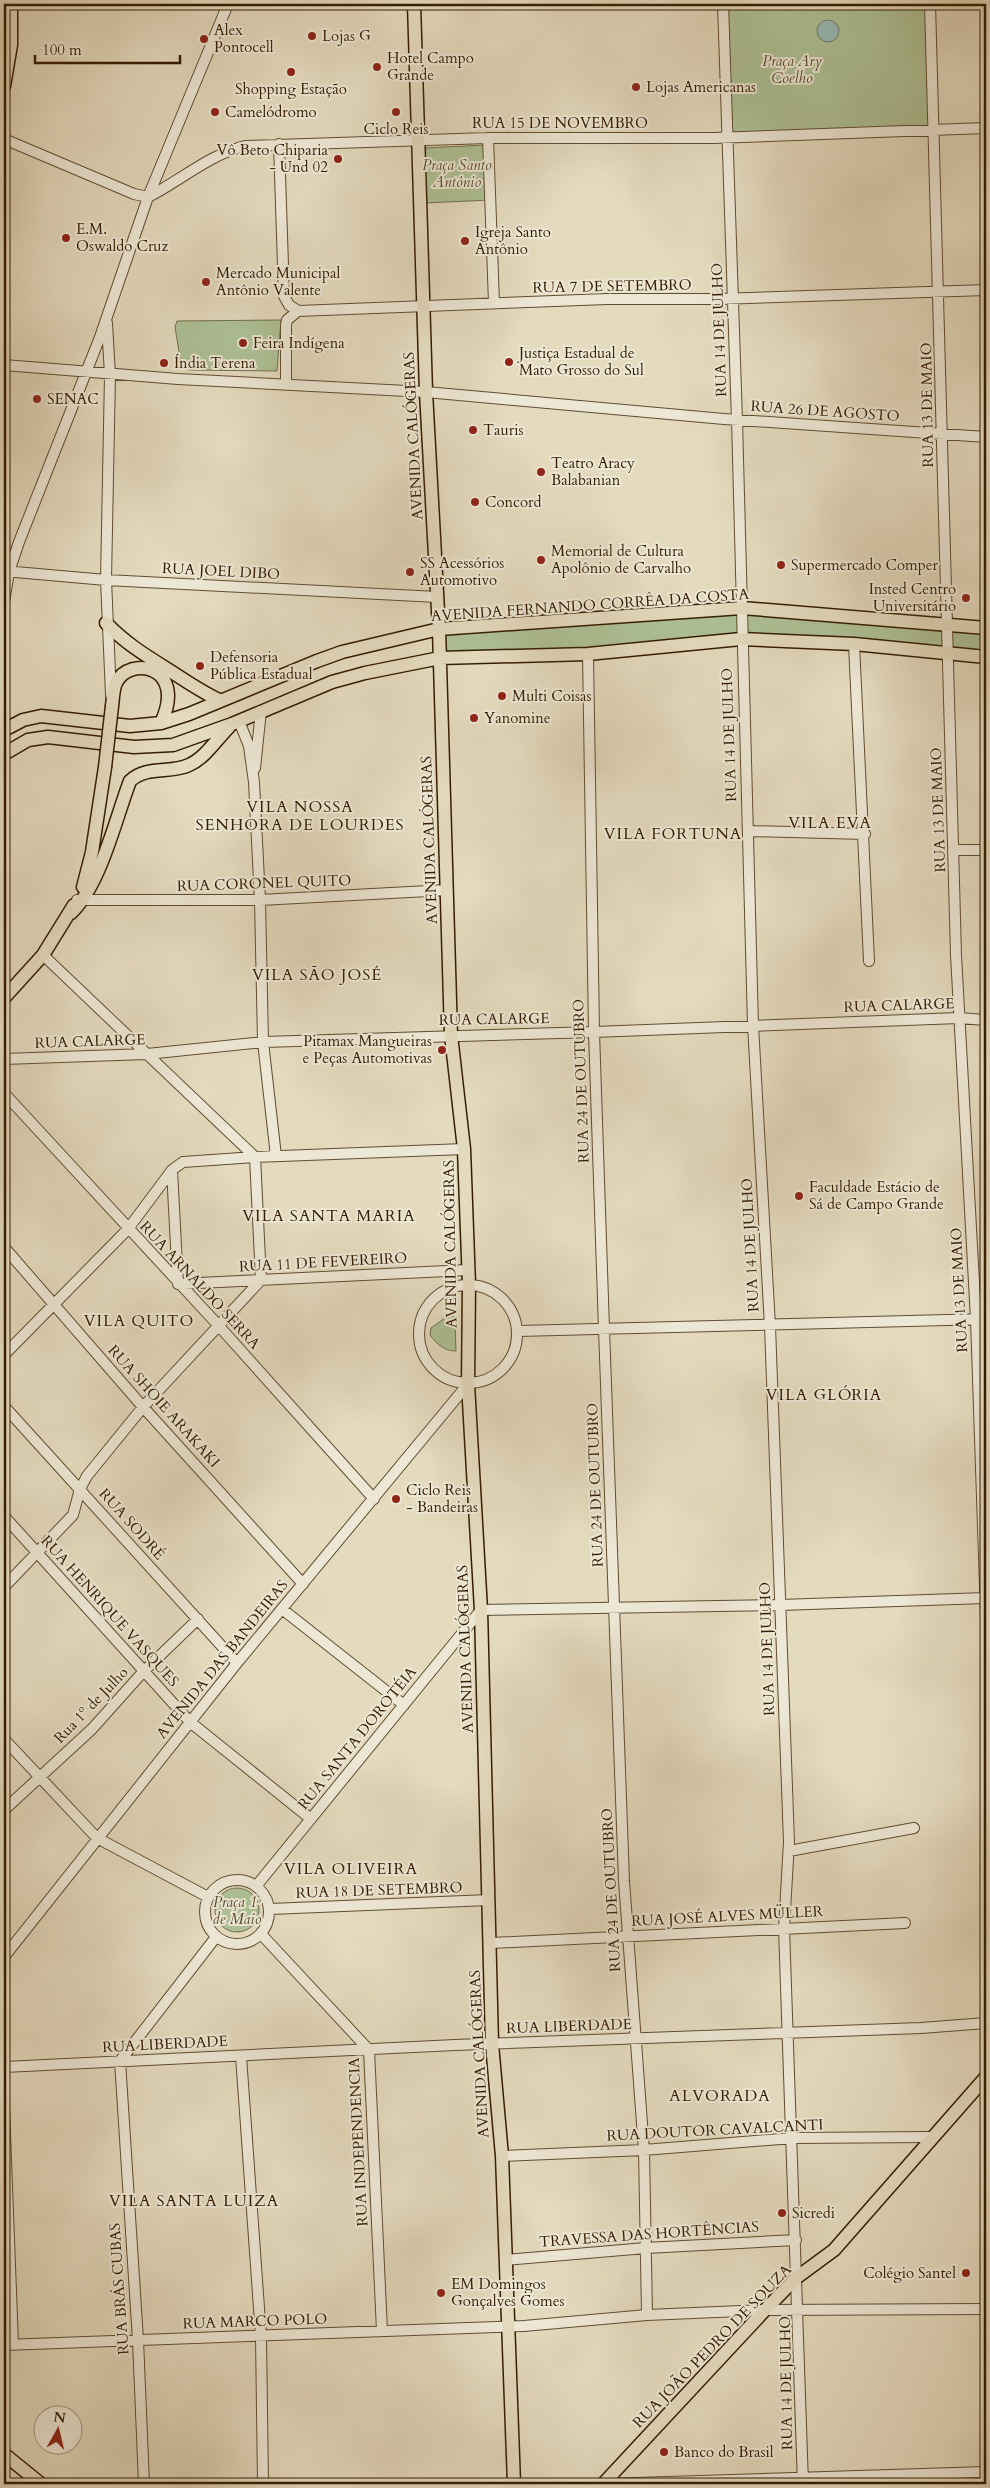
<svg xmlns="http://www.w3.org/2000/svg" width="990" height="2488" viewBox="0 0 990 2488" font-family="Cardo,serif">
	<rect width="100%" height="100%" fill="#e4dabe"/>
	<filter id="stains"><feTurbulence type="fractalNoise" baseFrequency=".004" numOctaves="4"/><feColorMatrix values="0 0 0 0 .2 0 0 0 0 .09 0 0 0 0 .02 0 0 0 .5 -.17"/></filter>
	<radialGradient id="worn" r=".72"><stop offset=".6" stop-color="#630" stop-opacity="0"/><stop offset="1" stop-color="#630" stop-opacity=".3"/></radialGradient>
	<path fill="#aec196" stroke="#726f4c" d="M724,4H930L935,130L728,137Z
		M487,145L490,200L425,203L424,148Z
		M281,320L277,371L189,370L181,364L175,327L177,321Z
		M742,608L986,628V657L769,639L440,658L439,629Z
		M452,1313L455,1320L456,1351C444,1351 437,1344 430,1335L431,1328Z
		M215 1910a22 22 0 1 1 44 0a22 22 0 1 1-44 0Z"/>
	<path fill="#95bab4" stroke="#6f7b6c" d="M817 31a11 11 0 1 1 22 0a11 11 0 1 1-22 0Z"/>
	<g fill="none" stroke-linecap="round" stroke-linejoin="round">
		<g stroke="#614c30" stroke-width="12">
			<path id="minor" d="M723,4L737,420L753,1025L770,1326L789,1842L784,1928L803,2484
				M930,4L956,955L976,1319L986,1616
				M488,138L494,303
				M4,139L134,194L148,197
				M279,144L284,296L289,305L298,311
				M148,197C180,181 210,154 245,146L488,138H714L986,128
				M298,311L607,299H719L986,290
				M107,323L110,375L106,580L111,695
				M4,365L178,379L426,392L724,419L986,437
				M286,385V325L287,320L298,311
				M4,571L106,580L437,597
				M4,602L9,572L19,542L100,337L148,197L228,4
				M854,644L869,961
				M588,654L594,1032L604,1329L624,1881L644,2150L647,2315
				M239,721L249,746L254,782L260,900L263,1042L276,1156
				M255,768L261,711
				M748,831L865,834
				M955,850H986
				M77,900H260L447,890
				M43,955L255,1157
				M4,1059L147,1054L263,1042L594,1032L959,1018L986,1020
				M4,1093L218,1325L374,1499
				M172,1170L178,1284L468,1270
				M4,1247L143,1407L303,1584
				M419 1334a49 49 0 1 1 98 0a49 49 0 1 1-98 0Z
				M518,1331L986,1319
				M4,1355L128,1229L172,1170L183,1162L255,1157L464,1149
				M4,1406L237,1663
				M4,1516L190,1722L311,1819
				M4,1587L73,1515L80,1489L87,1476L143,1407L261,1280L255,1157
				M282,1609L404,1705
				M4,1739L97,1838L208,1897
				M4,1810L92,1729L143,1672L198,1619
				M789,1851L914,1828
				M205 1912a32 32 0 1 1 64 0a32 32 0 1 1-64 0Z
				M257,1885L481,1610L780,1605L986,1598
				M270,1909L489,1900
				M261,1934L369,2050L382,2331
				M491,1943L905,1923
				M4,1957L237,1663L468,1384
				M241,2056L261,2336L263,2484
				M4,2067L455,2045L921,2028L986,2023
				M4,2107L13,2344
				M502,2156L644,2150L793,2138L931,2137
				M505,2260L646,2248L796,2240
				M4,2345L524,2326L647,2315L765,2310L986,2309
				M144,2484L138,2340L120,2061L216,1937
				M604,2484L986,2472"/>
		</g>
		<g stroke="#351d01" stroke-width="15">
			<path id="major" d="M414,4L426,392L439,629L451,1035L464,1149L469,1285L468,1384L481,1610L492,2044L502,2156L514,2484
				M4,86L11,45V4
				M106,623C126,644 148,657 172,672C187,682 202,692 219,700
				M112,706C113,699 113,689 116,683C129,655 188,665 161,723
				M4,730L23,720L41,716L130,726L161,723L189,714L317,661L342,652L439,629L742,608L986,628
				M4,754L28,740L48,737L134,747L173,745L232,724L332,682L365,673L440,658L588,654L741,639L854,644L986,657
				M83,887L92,852L105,767
				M71,913C101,884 115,820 130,781C147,765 170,774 189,765C205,758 217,739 229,727
				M4,998L43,955L74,905
				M4,2454L41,2484
				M603,2484L765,2310L796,2278L834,2250L986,2077"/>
		</g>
		<use href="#minor" stroke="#ede7d5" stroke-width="10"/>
		<use href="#major" stroke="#e4dabe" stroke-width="12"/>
		<g stroke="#351d01" stroke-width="15" stroke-linecap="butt">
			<path id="major-bridge" d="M105,767L112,706"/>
		</g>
		<use href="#major-bridge" stroke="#e4dabe" stroke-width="12"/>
	</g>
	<g fill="#8f2418" stroke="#ede7d5" stroke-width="2">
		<circle cx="312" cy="36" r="5"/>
		<circle cx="204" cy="39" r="5"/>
		<circle cx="377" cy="67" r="5"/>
		<circle cx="291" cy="72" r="5"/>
		<circle cx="636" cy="87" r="5"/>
		<circle cx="215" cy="112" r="5"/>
		<circle cx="396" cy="112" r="5"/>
		<circle cx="338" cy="159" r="5"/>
		<circle cx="66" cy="238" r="5"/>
		<circle cx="465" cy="241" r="5"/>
		<circle cx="206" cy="282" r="5"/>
		<circle cx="243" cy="343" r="5"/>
		<circle cx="509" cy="362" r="5"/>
		<circle cx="164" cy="363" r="5"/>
		<circle cx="37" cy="399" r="5"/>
		<circle cx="473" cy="430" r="5"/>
		<circle cx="541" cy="472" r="5"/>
		<circle cx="475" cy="502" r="5"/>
		<circle cx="541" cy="560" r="5"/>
		<circle cx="781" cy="565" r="5"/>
		<circle cx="410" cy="572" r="5"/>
		<circle cx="966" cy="598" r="5"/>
		<circle cx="200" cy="666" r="5"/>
		<circle cx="502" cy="696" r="5"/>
		<circle cx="474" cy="718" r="5"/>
		<circle cx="442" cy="1050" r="5"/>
		<circle cx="799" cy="1196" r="5"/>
		<circle cx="396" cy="1499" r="5"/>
		<circle cx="782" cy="2213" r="5"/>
		<circle cx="966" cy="2273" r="5"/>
		<circle cx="441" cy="2293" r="5"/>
		<circle cx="664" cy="2452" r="5"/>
	</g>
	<g text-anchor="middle" stroke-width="4" stroke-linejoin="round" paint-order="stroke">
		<g font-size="15" fill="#351d01" stroke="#ede7d5" text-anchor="start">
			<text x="214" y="35">Alex<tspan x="214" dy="17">Pontocell</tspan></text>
			<text x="322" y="41">Lojas G</text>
			<text x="387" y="63">Hotel Campo<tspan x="387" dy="17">Grande</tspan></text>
			<text x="646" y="92">Lojas Americanas</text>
			<text x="291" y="94" text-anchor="middle">Shopping Estação</text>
			<text x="225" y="117">Camelódromo</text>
			<text x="396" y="134" text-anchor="middle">Ciclo Reis</text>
			<text x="328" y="155" text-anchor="end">Vô Beto Chiparia<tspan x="328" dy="17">- Und 02</tspan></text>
			<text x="76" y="234">E.M.<tspan x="76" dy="17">Oswaldo Cruz</tspan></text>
			<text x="475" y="237">Igreja Santo<tspan x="475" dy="17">Antônio</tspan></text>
			<text x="216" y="278">Mercado Municipal<tspan x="216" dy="17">Antônio Valente</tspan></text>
			<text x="253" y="348">Feira Indígena</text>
			<text x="519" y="358">Justiça Estadual de<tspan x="519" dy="17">Mato Grosso do Sul</tspan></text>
			<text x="174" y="368">Índia Terena</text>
			<text x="47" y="404">SENAC</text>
			<text x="483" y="435">Tauris</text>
			<text x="551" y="468">Teatro Aracy<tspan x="551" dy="17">Balabanian</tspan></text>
			<text x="485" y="507">Concord</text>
			<text x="551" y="556">Memorial de Cultura<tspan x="551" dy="17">Apolônio de Carvalho</tspan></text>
			<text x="420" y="568">SS Acessórios<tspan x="420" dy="17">Automotivo</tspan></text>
			<text x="791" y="570">Supermercado Comper</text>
			<text x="956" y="594" text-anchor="end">Insted Centro<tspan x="956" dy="17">Universitário</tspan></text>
			<text x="210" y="662">Defensoria<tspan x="210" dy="17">Pública Estadual</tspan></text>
			<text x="512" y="701">Multi Coisas</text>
			<text x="484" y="723">Yanomine</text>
			<text x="432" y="1046" text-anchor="end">Pitamax Mangueiras<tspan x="432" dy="17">e Peças Automotivas</tspan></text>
			<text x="809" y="1192">Faculdade Estácio de<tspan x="809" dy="17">Sá de Campo Grande</tspan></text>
			<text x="406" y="1495">Ciclo Reis<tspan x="406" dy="17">- Bandeiras</tspan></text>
			<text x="792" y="2218">Sicredi</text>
			<text x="956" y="2278" text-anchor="end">Colégio Santel</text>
			<text x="451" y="2289">EM Domingos<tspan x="451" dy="17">Gonçalves Gomes</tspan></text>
			<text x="674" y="2457">Banco do Brasil</text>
		</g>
		<g font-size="15" font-style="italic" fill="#594e2e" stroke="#ede7d5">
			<text x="792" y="66">Praça Ary<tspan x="792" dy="17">Coelho</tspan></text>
			<text x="457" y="170">Praça Santo<tspan x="457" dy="17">Antônio</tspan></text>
			<text x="237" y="1907">Praça 1º<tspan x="237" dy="17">de Maio</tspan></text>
		</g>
		<g font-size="15" fill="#351d01" stroke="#ede7d5">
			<text x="560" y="128">RUA 15 DE NOVEMBRO</text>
			<text transform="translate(612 286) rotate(-1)" y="5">RUA 7 DE SETEMBRO</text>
			<text transform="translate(719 330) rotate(-92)" y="5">RUA 14 DE JULHO</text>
			<text transform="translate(927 405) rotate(-91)" y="5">RUA 13 DE MAIO</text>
			<text transform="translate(825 411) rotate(4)" y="5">RUA 26 DE AGOSTO</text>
			<text transform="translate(413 436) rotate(-93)" y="5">AVENIDA CALÓGERAS</text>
			<text transform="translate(221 571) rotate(3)" y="5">RUA JOEL DIBO</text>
			<text transform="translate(590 605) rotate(-4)" y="5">AVENIDA FERNANDO CORRÊA DA COSTA</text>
			<text transform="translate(729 735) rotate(-92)" y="5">RUA 14 DE JULHO</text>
			<text transform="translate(938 810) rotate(-92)" y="5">RUA 13 DE MAIO</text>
			<text transform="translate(429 840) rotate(-92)" y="5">AVENIDA CALÓGERAS</text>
			<text transform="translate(264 883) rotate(-2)" y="5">RUA CORONEL QUITO</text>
			<text transform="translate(899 1005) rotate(-2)" y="5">RUA CALARGE</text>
			<text transform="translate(494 1019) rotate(-1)" y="5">RUA CALARGE</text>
			<text transform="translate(90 1041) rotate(-2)" y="5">RUA CALARGE</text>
			<text transform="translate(581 1081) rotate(-92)" y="5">RUA 24 DE OUTUBRO</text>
			<text transform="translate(450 1244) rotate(-91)" y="5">AVENIDA CALÓGERAS</text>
			<text transform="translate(750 1245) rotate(-93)" y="5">RUA 14 DE JULHO</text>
			<text transform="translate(323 1262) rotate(-3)" y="5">RUA 11 DE FEVEREIRO</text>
			<text transform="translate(200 1285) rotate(47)" y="5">RUA ARNALDO SERRA</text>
			<text transform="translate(959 1290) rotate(-93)" y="5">RUA 13 DE MAIO</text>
			<text transform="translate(164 1406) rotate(48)" y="5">RUA SHOIE ARAKAKI</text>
			<text transform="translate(595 1485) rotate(-92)" y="5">RUA 24 DE OUTUBRO</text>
			<text transform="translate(132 1524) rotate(48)" y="5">RUA SODRÉ</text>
			<text transform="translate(110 1611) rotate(48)" y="5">RUA HENRIQUE VASQUES</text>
			<text transform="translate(465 1649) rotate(-92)" y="5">AVENIDA CALÓGERAS</text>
			<text transform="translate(767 1649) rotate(-92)" y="5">RUA 14 DE JULHO</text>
			<text transform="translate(222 1659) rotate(-51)" y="5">AVENIDA DAS BANDEIRAS</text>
			<text transform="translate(91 1705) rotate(-46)" y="5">Rua 1º de Julho</text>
			<text transform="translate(357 1738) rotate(-51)" y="5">RUA SANTA DOROTÉIA</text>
			<text transform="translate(379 1890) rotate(-2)" y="5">RUA 18 DE SETEMBRO</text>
			<text transform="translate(611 1890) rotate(-93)" y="5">RUA 24 DE OUTUBRO</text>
			<text transform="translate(727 1916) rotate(-3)" y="5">RUA JOSÉ ALVES MÜLLER</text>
			<text transform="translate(569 2026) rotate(-2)" y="5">RUA LIBERDADE</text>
			<text transform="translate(165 2044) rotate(-3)" y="5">RUA LIBERDADE</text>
			<text transform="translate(479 2054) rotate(-93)" y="5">AVENIDA CALÓGERAS</text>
			<text transform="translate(715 2130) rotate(-3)" y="5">RUA DOUTOR CAVALCANTI</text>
			<text transform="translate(358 2142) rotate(-93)" y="5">RUA INDEPENDENCIA</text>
			<text transform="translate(649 2234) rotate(-4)" y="5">TRAVESSA DAS HORTÊNCIAS</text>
			<text transform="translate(119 2289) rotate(-94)" y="5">RUA BRÁS CUBAS</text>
			<text transform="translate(255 2321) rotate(-2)" y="5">RUA MARCO POLO</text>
			<text transform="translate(712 2346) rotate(-46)" y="5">RUA JOÃO PEDRO DE SOUZA</text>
			<text transform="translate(786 2383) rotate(-91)" y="5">RUA 14 DE JULHO</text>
		</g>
		<g font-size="16" letter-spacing="1" fill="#351d01" stroke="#ede7d5">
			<text x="300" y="812">VILA NOSSA<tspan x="300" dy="18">SENHORA DE LOURDES</tspan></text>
			<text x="830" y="828">VILA EVA</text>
			<text x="673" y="839">VILA FORTUNA</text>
			<text x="317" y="980">VILA SÃO JOSÉ</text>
			<text x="329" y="1221">VILA SANTA MARIA</text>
			<text x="139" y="1326">VILA QUITO</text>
			<text x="824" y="1400">VILA GLÓRIA</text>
			<text x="351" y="1874">VILA OLIVEIRA</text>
			<text x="720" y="2101">ALVORADA</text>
			<text x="194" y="2206">VILA SANTA LUIZA</text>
		</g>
	</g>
	<rect width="990" height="2488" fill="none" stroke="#e4dabe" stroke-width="20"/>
	<rect x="5" y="5" width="980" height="2478" fill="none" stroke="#351d01" stroke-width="2.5"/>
	<rect x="10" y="10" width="970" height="2468" fill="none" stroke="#351d01"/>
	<g transform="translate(58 2430) rotate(8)"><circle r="24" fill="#ede7d5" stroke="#a39680"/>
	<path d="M0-4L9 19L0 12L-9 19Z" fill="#8f2418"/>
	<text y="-8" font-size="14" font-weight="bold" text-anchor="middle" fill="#351d01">N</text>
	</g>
	<path d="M35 55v8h145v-8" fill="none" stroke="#351d01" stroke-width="2.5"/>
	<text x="42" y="55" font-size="15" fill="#351d01" stroke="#ede7d5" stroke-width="4" paint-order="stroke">100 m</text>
	<rect width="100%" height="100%" filter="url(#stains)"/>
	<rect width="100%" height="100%" fill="url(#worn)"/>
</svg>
